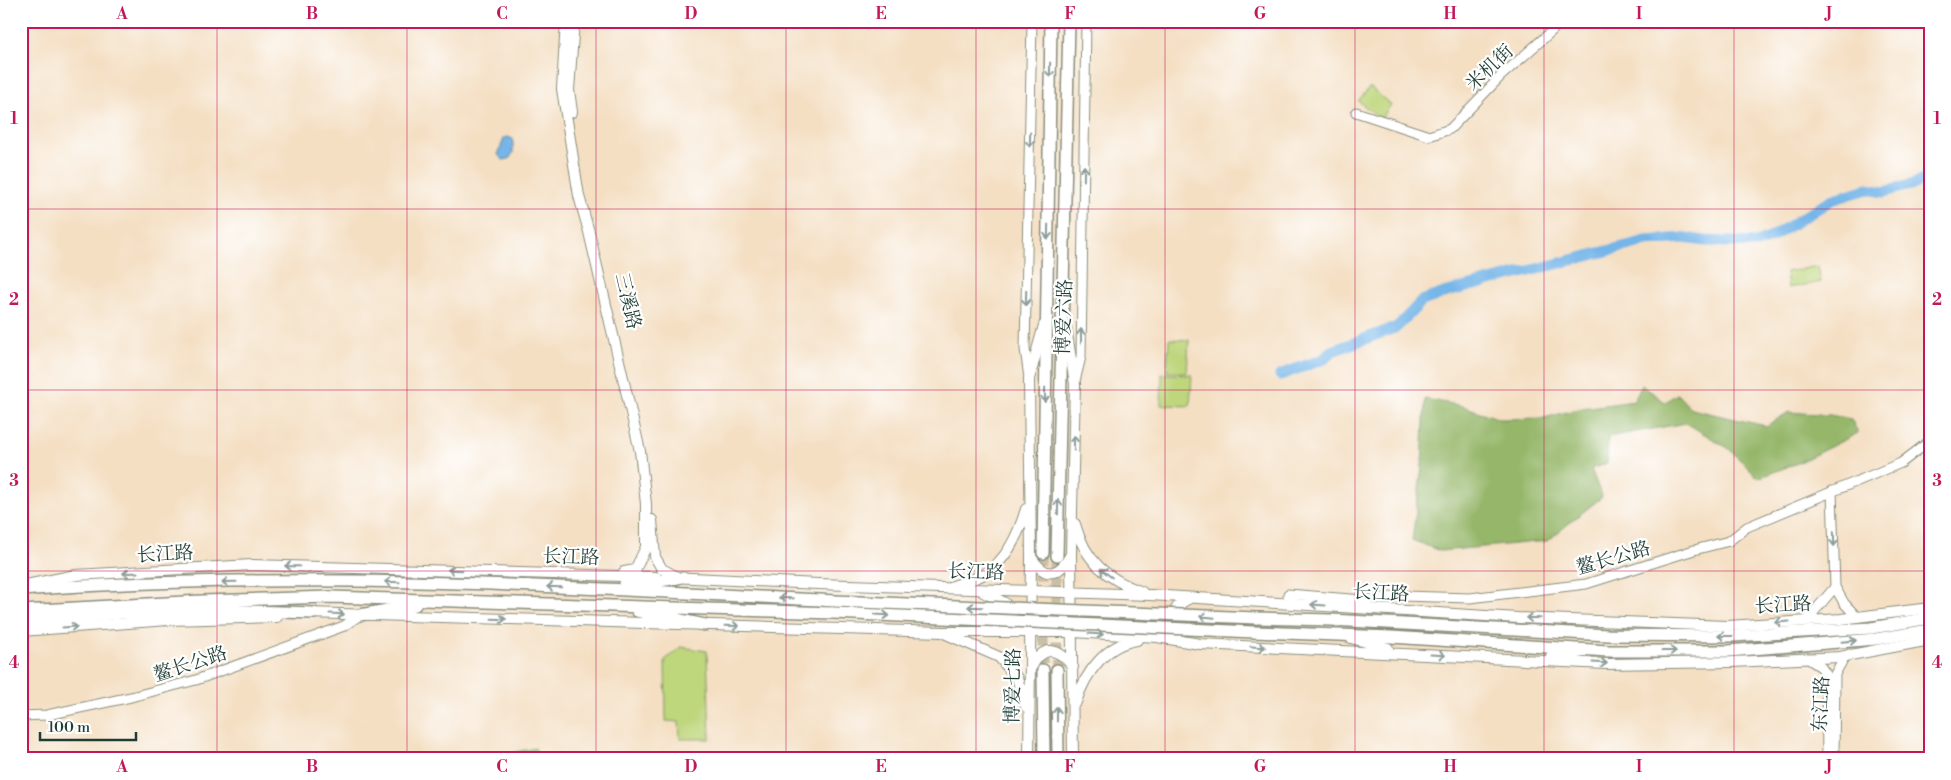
<svg xmlns="http://www.w3.org/2000/svg" width="1951" height="780" viewBox="0 0 1951 780" font-family="'Libre Bodoni','Noto Serif SC',serif">
	<rect width="100%" height="100%" fill="#fff"/>
	<filter id="ink" filterUnits="userSpaceOnUse"><feTurbulence type="fractalNoise" baseFrequency=".02" numOctaves="2"/><feDisplacementMap in="SourceGraphic" scale="10" xChannelSelector="R" yChannelSelector="G"/><feConvolveMatrix kernelMatrix="1 2 1 2 8 2 1 2 1" color-interpolation-filters="sRGB"/></filter>
	<filter id="wash" filterUnits="userSpaceOnUse"><feTurbulence type="fractalNoise" baseFrequency=".0096" numOctaves="4" result="noise"/><feDisplacementMap in="SourceGraphic" scale="20" xChannelSelector="R" yChannelSelector="G"/><feGaussianBlur stdDeviation="1.12" result="paint"/><feColorMatrix in="noise" values="0 0 0 0 0 0 0 0 0 0 0 0 0 0 0 0 0 1.4 0 .05"/><feComposite in="paint" operator="in"/></filter>
	<g filter="url(#wash)">
		<rect width="100%" height="100%" fill="#f4dfc3"/>
		<path fill="#bed67b" stroke="#6e8a58" d="M1370,87L1391,105L1381,119L1358,101Z
			M1818,266L1821,282L1788,288L1786,272Z
			M1169,339L1189,340L1187,373L1167,372Z
			M1162,374L1192,375L1190,406L1161,405Z
			M681,647L707,651L710,739H680L679,722L666,721L665,660Z"/>
		<path fill="#96b76b" stroke="#5a7a50" d="M1642,385L1665,402L1677,394L1691,409L1766,426L1789,412L1830,415L1851,419L1858,433L1800,462L1758,478L1728,448L1686,423L1608,437L1607,463L1591,469L1602,497L1547,541L1440,551L1412,540L1422,467L1425,399L1463,406L1500,419L1544,418L1582,408L1634,401Z
			M535,748L540,759H483Z"/>
		<path fill="#74b5e8" stroke="#4a798e" d="M508,137L513,139V153L509,159L503,160L498,155L504,138Z"/>
		<g fill="none" stroke-linecap="round" stroke-linejoin="round">
			<path stroke="#74b5e8" stroke-width="11" d="M1280,375L1324,359L1332,351L1397,327L1422,301L1447,292L1646,241L1684,238L1705,241L1756,243L1770,238L1831,200L1867,189L1884,192L1914,184L1930,177"/>
		</g>
	</g>
	<g filter="url(#ink)">
		<g fill="none" stroke-linecap="round" stroke-linejoin="round">
			<path stroke="#c9bfa6" stroke-width="11" stroke-dasharray="11 5.5" stroke-linecap="butt" d="M1043,553V670
				M1057,670V556"/>
			<g stroke="#8a8e7c" stroke-width="11">
				<path id="tertiary" d="M1356,112L1429,136L1450,129L1501,76L1553,30L1554,21
					M1029,378L1025,349L1032,21
					M1075,381L1081,357L1086,21
					M1835,587L1844,603L1857,617
					M1288,603V594L1363,600L1403,596L1470,598L1586,584L1694,550L1729,541L1747,527L1901,463L1930,441
					M1807,620L1835,587L1832,491
					M1807,658L1821,667L1826,674L1827,759
					M21,716L47,715L131,697L196,680L344,626L360,615
					M1834,759L1835,674L1844,658L1849,654"/>
			</g>
			<g stroke="#8a8e7c" stroke-width="12">
				<path id="secondary" d="M566,21L562,89L579,196L589,232L640,451L646,504V547L635,570L624,572
					M572,112L569,90L574,21
					M1066,328L1075,384L1071,554L1073,759
					M652,520L655,557L662,569L677,577
					M1075,524C1085,561 1107,579 1142,592
					M1031,557C1045,579 1059,577 1071,554
					M671,577L818,584L1150,595L1518,618L1727,626L1841,619L1930,608
					M21,586L76,575L252,565L656,577
					M953,586C964,582 976,579 986,573C1008,559 1019,533 1026,509
					M983,592L1005,603L1008,612L1001,626
					M307,613L943,632H1073L1157,637L1200,644L1606,664L1732,662L1840,657L1930,640
					M21,631L168,620L277,617
					M946,634L999,657L1017,678L1026,707
					M1179,634L1175,629C1175,611 1172,607 1190,598
					M1351,638L1388,648
					M1551,656L1583,652
					M1031,668C1043,644 1058,647 1073,667
					M1076,702C1085,673 1106,644 1137,640
					M1029,759L1031,556L1029,379L1044,325"/>
			</g>
			<g stroke="#8a8e7c" stroke-width="14">
				<path id="trunk" d="M1043,553L1051,21
					M1057,556L1069,21
					M625,583L659,581L678,578
					M21,590C292,570 564,586 835,601
					M21,611L202,601L331,597L833,613
					M637,611L705,625
					M360,615L415,605
					M1256,618L1331,620L1608,635L1732,636L1871,628L1930,618
					M21,622L122,613L215,610L314,613
					M1254,632L1391,637L1608,651H1728L1876,639L1930,630
					M1043,670L1044,759
					M1057,670L1058,759"/>
			</g>
			<use href="#tertiary" stroke="#fff" stroke-width="9"/>
			<use href="#secondary" stroke="#fff" stroke-width="10"/>
			<use href="#trunk" stroke="#fff" stroke-width="11"/>
			<g stroke="#8a8e7c" stroke-width="14" stroke-linecap="butt">
				<path id="trunk-bridge" d="M835,601L1256,618
					M833,613L1254,632"/>
			</g>
			<use href="#trunk-bridge" stroke="#fff" stroke-width="11"/>
		</g>
		<defs><path id="oneway-shaft" d="M-6 0H5M1.5-3L5.5 0L1.5 3" fill="none" stroke-width="1.6" stroke-linecap="round" stroke-linejoin="round" transform="scale(1.25)"/></defs>
		<g stroke="#8f9e9a">
			<use href="#oneway-shaft" transform="translate(1050 70) rotate(91)"/>
			<use href="#oneway-shaft" transform="translate(1030 140) rotate(91)"/>
			<use href="#oneway-shaft" transform="translate(1084 173) rotate(-89)"/>
			<use href="#oneway-shaft" transform="translate(1048 232) rotate(91)"/>
			<use href="#oneway-shaft" transform="translate(1026 298) rotate(92)"/>
			<use href="#oneway-shaft" transform="translate(1081 336) rotate(-90)"/>
			<use href="#oneway-shaft" transform="translate(1045 395) rotate(91)"/>
			<use href="#oneway-shaft" transform="translate(1074 443) rotate(-89)"/>
			<use href="#oneway-shaft" transform="translate(1058 507) rotate(-89)"/>
			<use href="#oneway-shaft" transform="translate(1834 539) rotate(89)"/>
			<use href="#oneway-shaft" transform="translate(292 566) rotate(-179)"/>
			<use href="#oneway-shaft" transform="translate(455 570) rotate(-178)"/>
			<use href="#oneway-shaft" transform="translate(130 573) rotate(177)"/>
			<use href="#oneway-shaft" transform="translate(1106 573) rotate(-143)"/>
			<use href="#oneway-shaft" transform="translate(229 582) rotate(179)"/>
			<use href="#oneway-shaft" transform="translate(392 582) rotate(-178)"/>
			<use href="#oneway-shaft" transform="translate(554 587) rotate(-178)"/>
			<use href="#oneway-shaft" transform="translate(786 598) rotate(-177)"/>
			<use href="#oneway-shaft" transform="translate(1318 605) rotate(-176)"/>
			<use href="#oneway-shaft" transform="translate(975 607) rotate(-178)"/>
			<use href="#oneway-shaft" transform="translate(337 614) rotate(3)"/>
			<use href="#oneway-shaft" transform="translate(882 615) rotate(3)"/>
			<use href="#oneway-shaft" transform="translate(1207 617) rotate(-174)"/>
			<use href="#oneway-shaft" transform="translate(1533 618) rotate(-178)"/>
			<use href="#oneway-shaft" transform="translate(499 619) rotate(2)"/>
			<use href="#oneway-shaft" transform="translate(1782 622) rotate(176)"/>
			<use href="#oneway-shaft" transform="translate(732 626) rotate(1)"/>
			<use href="#oneway-shaft" transform="translate(70 627) rotate(-4)"/>
			<use href="#oneway-shaft" transform="translate(1096 634) rotate(4)"/>
			<use href="#oneway-shaft" transform="translate(1725 636) rotate(180)"/>
			<use href="#oneway-shaft" transform="translate(1849 641) rotate(-5)"/>
			<use href="#oneway-shaft" transform="translate(1258 647) rotate(3)"/>
			<use href="#oneway-shaft" transform="translate(1669 651)"/>
			<use href="#oneway-shaft" transform="translate(1438 655) rotate(3)"/>
			<use href="#oneway-shaft" transform="translate(1600 663) rotate(3)"/>
			<use href="#oneway-shaft" transform="translate(1057 714) rotate(-90)"/>
		</g>
	</g>
	<path fill="none" stroke="#c2185b" stroke-width="1" stroke-opacity="0.55" d="M217,21V759M407,21V759M596,21V759M786,21V759M976,21V759M1165,21V759M1355,21V759M1544,21V759M1734,21V759M21,209H1930M21,390H1930M21,571H1930"/>
	<g text-anchor="middle" stroke-width="4.5" stroke-linejoin="round" paint-order="stroke">
		<g font-size="19" fill="#1f3d34" stroke="#fff">
			<text transform="translate(1489 67) rotate(-44)" y="7">米机街</text>
			<text transform="translate(629 301) rotate(77)" y="7">三溪路</text>
			<text transform="translate(1063 317) rotate(-88)" y="7">博爱六路</text>
			<text transform="translate(165 553) rotate(-3)" y="7">长江路</text>
			<text transform="translate(571 556) rotate(2)" y="7">长江路</text>
			<text transform="translate(1613 557) rotate(-16)" y="7">鳌长公路</text>
			<text transform="translate(976 571) rotate(2)" y="7">长江路</text>
			<text transform="translate(1381 592) rotate(3)" y="7">长江路</text>
			<text transform="translate(1783 604) rotate(-3)" y="7">长江路</text>
			<text transform="translate(190 663) rotate(-18)" y="7">鳌长公路</text>
			<text transform="translate(1012 686) rotate(-89)" y="7">博爱七路</text>
			<text transform="translate(1820 704) rotate(-87)" y="7">东江路</text>
		</g>
	</g>
	<rect width="1951" height="780" fill="none" stroke="#fff" stroke-width="55"/>
	<path d="M40 732v8h96v-8" fill="none" stroke="#1f3d34" stroke-width="2.5"/>
	<text x="48" y="732" font-size="15" fill="#1f3d34" stroke="#ffffff" stroke-width="4" paint-order="stroke">100 m</text>
	<rect x="28" y="28" width="1896" height="724" fill="none" stroke="#c2185b" stroke-width="2"/>
	<g font-size="16" text-anchor="middle" font-weight="bold" fill="#c2185b">
		<text x="122" y="19">A</text>
		<text x="312" y="19">B</text>
		<text x="502" y="19">C</text>
		<text x="691" y="19">D</text>
		<text x="881" y="19">E</text>
		<text x="1070" y="19">F</text>
		<text x="1260" y="19">G</text>
		<text x="1450" y="19">H</text>
		<text x="1639" y="19">I</text>
		<text x="1829" y="19">J</text>
		<text x="14" y="124">1</text>
		<text x="1937" y="124">1</text>
		<text x="14" y="305">2</text>
		<text x="1937" y="305">2</text>
		<text x="14" y="486">3</text>
		<text x="1937" y="486">3</text>
		<text x="14" y="668">4</text>
		<text x="1937" y="668">4</text>
		<text x="122" y="772">A</text>
		<text x="312" y="772">B</text>
		<text x="502" y="772">C</text>
		<text x="691" y="772">D</text>
		<text x="881" y="772">E</text>
		<text x="1070" y="772">F</text>
		<text x="1260" y="772">G</text>
		<text x="1450" y="772">H</text>
		<text x="1639" y="772">I</text>
		<text x="1829" y="772">J</text>
	</g>
</svg>
